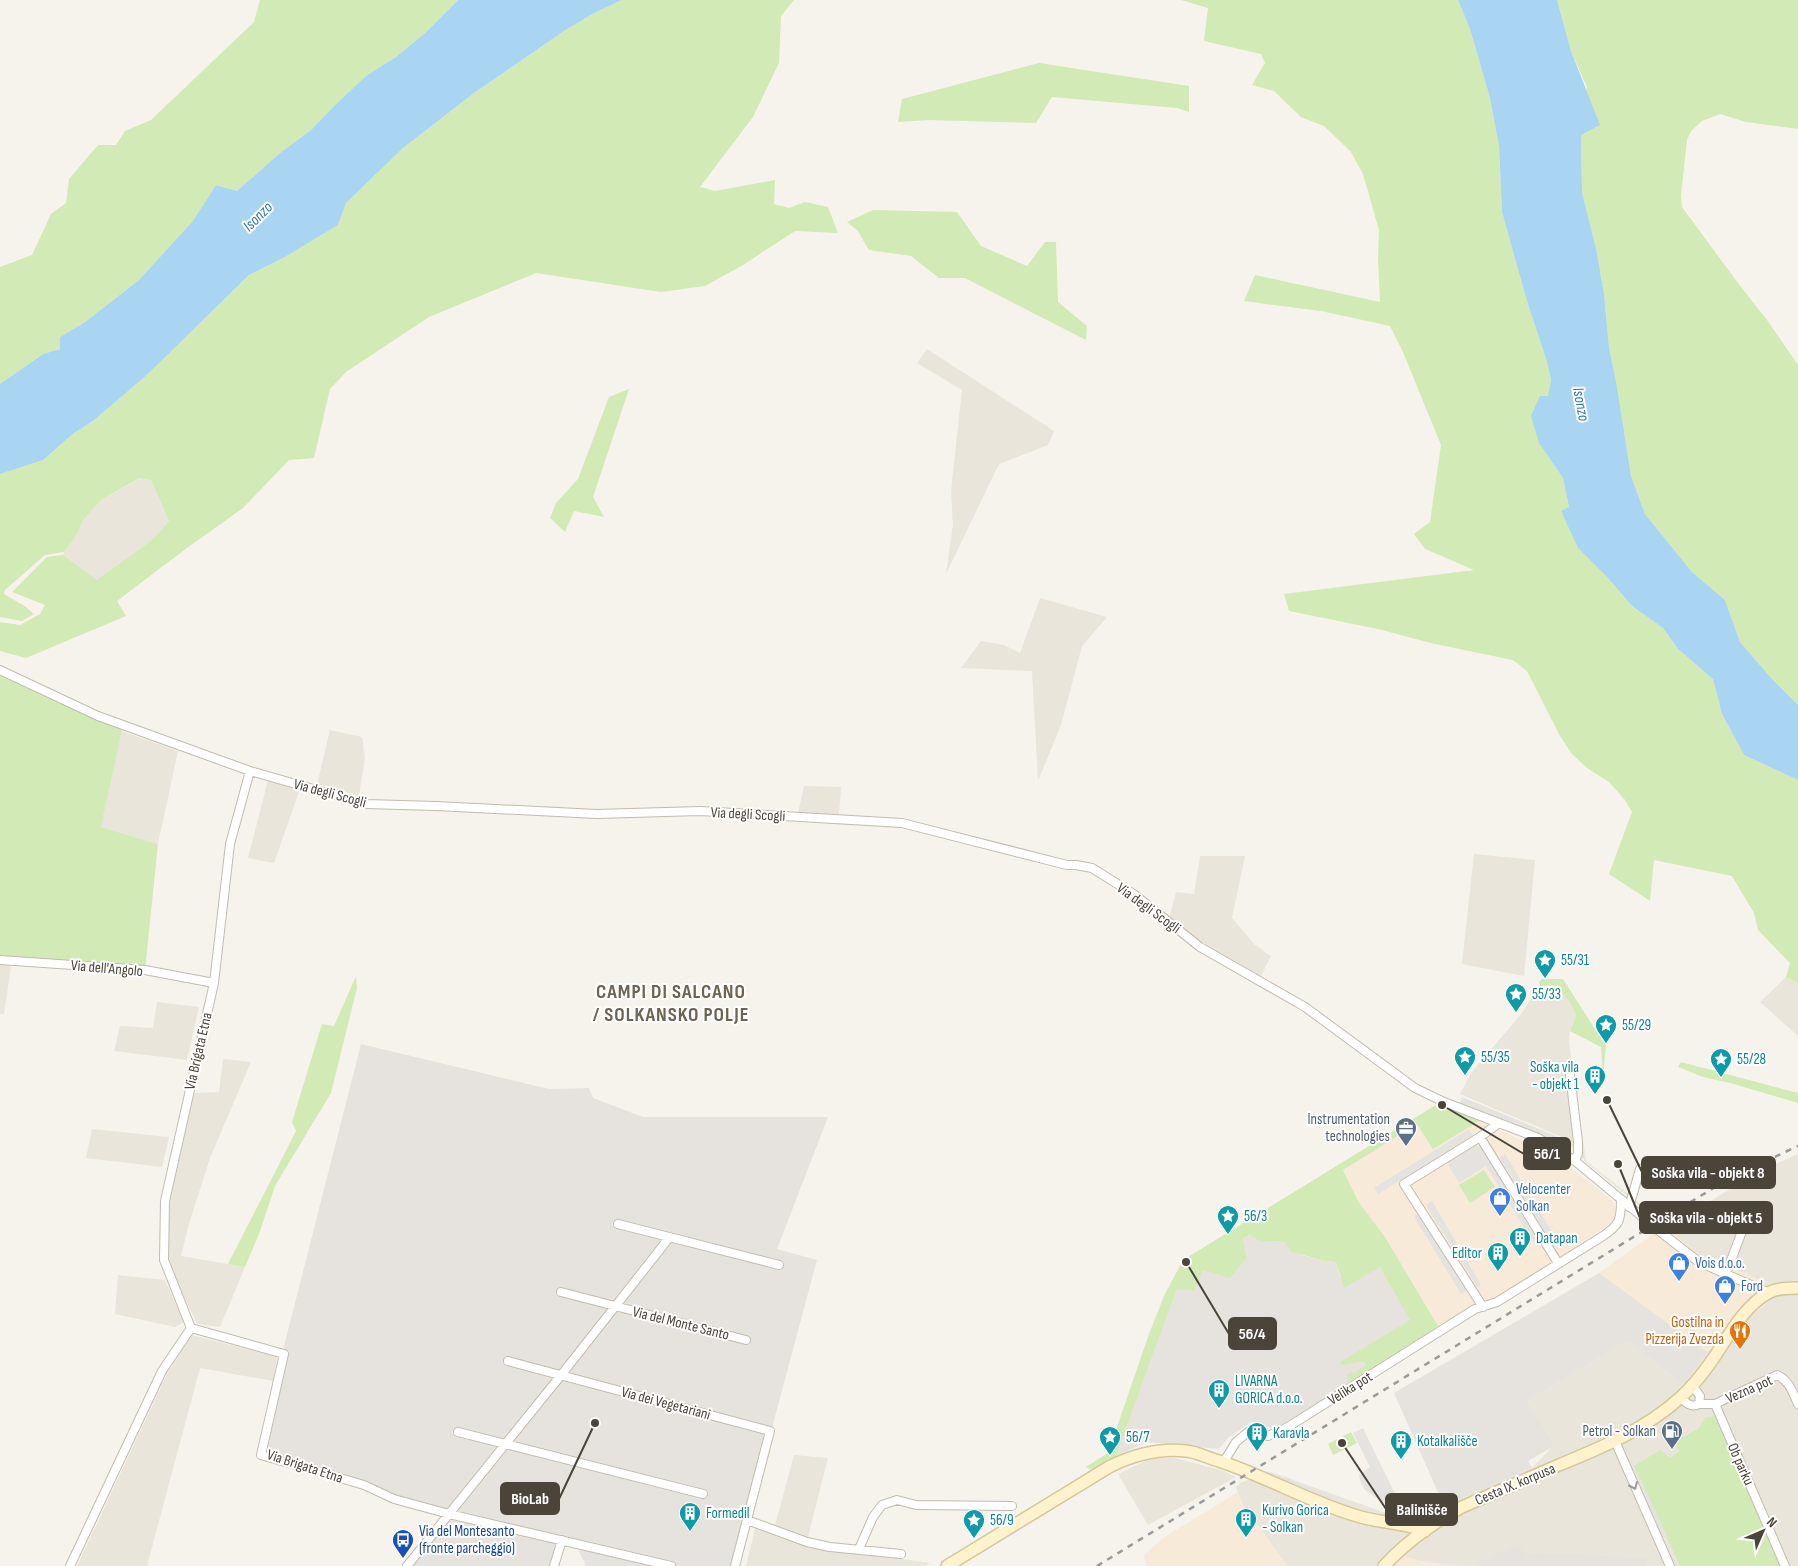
<svg xmlns="http://www.w3.org/2000/svg" width="1798" height="1566" viewBox="0 0 1798 1566" font-family="'Sofia Sans Condensed',sans-serif">
	<rect width="100%" height="100%" fill="#f6f3ec"/>
	<path fill="#eae5da" d="M927,349L1054,431L1048,445L999,464L946,574L953,524L951,491L962,390L917,363Z
		M141,478L151,480L169,521L152,540L97,581L63,555L64,552L75,538L84,519L102,499Z
		M1040,598L1107,617L1082,646L1061,725L1038,781L1032,671L961,668L981,641L1004,645L1020,653Z
		M330,730L362,737L365,757L359,796L317,784Z
		M121,731L178,751L158,844L101,827Z
		M268,780L300,789L274,863L248,858Z
		M804,786L841,787L839,815L798,813Z
		M1474,854L1535,860L1524,976L1462,964Z
		M1200,856H1245L1232,918L1254,944L1271,956L1261,976L1218,953L1169,919L1176,892L1194,894Z
		M0,965L11,966L4,1014H0Z
		M1786,977L1798,983V1036L1760,1002Z
		M1555,984L1558,986L1571,1002L1576,1015L1570,1031L1569,1042L1586,1161L1669,1226L1760,1171L1798,1154V1566H1287L1242,1503L1236,1487L1242,1482L1271,1472L1397,1517L1444,1506L1532,1468L1553,1446L1527,1401L1627,1341L1683,1384L1707,1352L1769,1301L1762,1281L1698,1254L1587,1163L1564,1138L1460,1094L1471,1073L1521,1014L1540,986Z
		M157,1002L199,1007L187,1060L114,1051L120,1026L153,1028Z
		M223,1059L251,1062L210,1158L188,1227L181,1256L245,1267L220,1327L197,1324L172,1271L167,1255L169,1203L193,1093L219,1092Z
		M92,1129L169,1137L162,1167L86,1158Z
		M118,1275L165,1280L184,1322L175,1327L115,1314Z
		M192,1335L277,1357L273,1381L200,1368L147,1566H77L167,1374Z
		M794,1455L828,1458L806,1545L930,1563L925,1566H746L755,1528L773,1533Z
		M1152,1458H1175L1224,1471L1236,1477L1148,1525L1118,1474Z"/>
	<path fill="#f7ead8" d="M1446,1106L1556,1156L1613,1201L1618,1215L1606,1227L1496,1300L1473,1306L1438,1326L1385,1237L1358,1201L1343,1170Z
		M1667,1228L1698,1254L1762,1281L1769,1301L1707,1352L1599,1273L1656,1232Z
		M1238,1492L1242,1503L1287,1566H1146L1144,1555L1166,1536Z
		M1405,1556L1421,1561L1460,1566H1393L1397,1560Z"/>
	<path fill="#e6e2dd" d="M361,1044L549,1089L589,1088L593,1098L643,1117H828L777,1249L817,1260L735,1566H671L562,1540L554,1566H407L449,1514L394,1499L364,1485L261,1455L283,1350Z
		M1250,1235L1272,1242H1287L1302,1255L1324,1261L1336,1262L1340,1277L1380,1267L1411,1320L1398,1328L1363,1361L1366,1365L1351,1382L1275,1429L1251,1422L1228,1438L1219,1449L1147,1442L1116,1456L1177,1289L1203,1270L1239,1267L1247,1258L1243,1238Z
		M1599,1273L1707,1352L1683,1384L1627,1341L1527,1401L1554,1446L1528,1461L1532,1468L1444,1506L1394,1393Z
		M1520,1543L1526,1555L1535,1553L1646,1558L1647,1566H1473Z"/>
	<path fill="#d2eab5" d="M260,0H458L425,33L396,57L366,76L336,104L311,130L280,153L237,191L216,185L192,222L139,280L85,322L60,337V349L43,354L0,384V267L32,255L51,214L66,203L69,179L98,145H116L125,131L151,120L254,22Z
		M622,0H794L781,16L779,63L753,117L700,187L715,191L775,180L774,204L789,208L805,202L828,207L838,233L795,231L743,265L705,286L661,292L536,273L429,317L346,372L330,389L314,458L289,460L243,508L187,548L117,601L126,616L26,658L0,651V622L20,625L40,614L45,605L12,592L47,557L63,555L97,580L152,540L169,521L151,480L140,478L102,499L84,519L75,538L64,552L45,555L5,590L4,594L26,607L34,614L22,621L0,617V474L43,460L74,433L93,421L148,374L249,275L285,257L338,225L346,203L403,148L474,93L567,29L594,13Z
		M1181,0H1458L1470,29L1490,98L1499,146L1502,212L1526,298L1547,362L1551,380L1542,447L1563,478L1569,507L1561,512L1608,578L1632,606L1663,628L1678,649L1713,679L1722,714L1744,755L1798,780V983L1786,977L1790,963L1758,930L1754,913L1732,876L1654,860L1650,901L1609,874L1632,812L1625,800L1609,782L1587,768L1571,753L1560,736L1527,671L1513,660L1435,644L1378,629L1289,611L1284,594L1474,570L1425,549L1414,534L1430,522L1441,445L1403,352L1390,326L1321,311L1244,301L1255,275L1380,302L1378,259L1379,230L1363,174L1351,152L1324,126L1301,117L1274,91L1252,85L1265,63L1261,54L1204,41L1208,8Z
		M1557,0H1798V129L1746,122L1720,114L1702,121L1691,131L1687,140L1681,195L1682,207L1738,283L1767,320L1798,365V705L1772,679L1740,642L1725,600L1692,572L1645,514L1631,476L1617,387L1609,347L1604,294L1596,248L1582,192L1581,135L1587,87L1571,51Z
		M1039,63L1189,86V112L1177,108L1052,97L1036,123L928,120L898,122L902,99Z
		M873,210L957,212L981,246L1027,266L1045,242H1056L1058,302L1087,326L1086,340L965,278H939L911,256L869,250L857,230L847,222Z
		M629,389L593,497L604,517L574,511L565,532L550,518L556,503L578,479L609,397Z
		M0,670L123,725L101,827L158,844L145,970L0,960Z
		M356,976L357,988L331,1093L275,1186L259,1234L245,1267L228,1264L296,1131L292,1122L322,1024L334,1026Z
		M1542,979H1563L1604,1043L1606,1044L1603,1079L1601,1047L1570,1031L1576,1015L1570,1002L1555,985L1540,986L1539,982Z
		M1681,1062L1798,1093V1103L1734,1084L1703,1077L1678,1067Z
		M1439,1103L1473,1117L1479,1121L1433,1149L1417,1124L1343,1170L1358,1201L1385,1237L1438,1326L1380,1365L1351,1382L1346,1376L1351,1372L1355,1373L1366,1365L1363,1361L1343,1365L1340,1362L1410,1320L1380,1267L1344,1288L1336,1262L1324,1261L1290,1251L1286,1242L1260,1241L1250,1235L1243,1238L1247,1258L1230,1278L1203,1270L1194,1291L1177,1289L1116,1456L1092,1470L1086,1467L1108,1453L1149,1334L1164,1296L1183,1260Z
		M1484,1170L1495,1187L1470,1203L1459,1185Z
		M1715,1416L1720,1423L1782,1566H1680L1634,1466L1660,1450L1670,1458L1680,1451L1673,1442L1698,1429L1706,1417Z
		M1351,1432L1357,1443L1333,1455L1328,1444Z"/>
	<path fill="#e5e3e0" d="M1462,1097L1556,1136L1553,1143L1460,1103Z
		M1469,1129L1473,1135L1378,1194L1374,1188Z
		M1476,1146L1481,1147L1538,1239L1533,1242L1486,1166L1459,1183L1447,1163Z
		M1505,1154L1557,1240L1552,1243L1500,1158Z
		M1432,1201L1481,1285L1477,1287L1426,1205Z
		M1420,1213L1468,1290L1461,1294L1414,1217Z
		M1363,1428L1397,1498L1410,1505V1509H1400L1384,1503L1365,1490L1361,1484L1359,1475L1370,1467L1353,1433Z
		M1632,1475L1640,1478L1667,1536L1658,1534Z
		M1284,1477L1360,1510L1358,1514L1283,1481Z
		M581,1545L671,1566H586L579,1551Z"/>
	<path fill="#a9d4f2" d="M458,0H622L594,13L567,29L474,93L403,148L346,203L338,225L285,257L249,275L148,374L93,421L74,433L43,460L0,474V384L43,354L60,349V337L85,322L139,280L192,222L216,185L237,191L280,153L311,130L336,104L366,76L396,57L425,33Z
		M1458,0H1557L1571,51L1600,125L1581,135L1582,192L1596,248L1604,294L1609,347L1617,387L1631,476L1645,514L1692,572L1725,600L1740,642L1772,679L1798,705V780L1744,755L1722,714L1713,679L1678,649L1663,628L1632,606L1608,578L1578,548L1561,511L1569,507L1563,478L1539,443L1531,416L1540,396H1548L1551,380L1547,362L1526,298L1502,212L1499,146L1490,98L1470,29Z"/>
	<g fill="none" stroke-linecap="round" stroke-linejoin="round">
		<g stroke="#c2bbae" stroke-width="10">
			<path id="street" d="M0,670L98,716L250,771L366,804L436,806L597,814L700,811L902,823L1067,865H1076L1092,868L1135,895L1200,947L1305,1007L1415,1088L1444,1102L1538,1138L1575,1161L1646,1220
				M0,960L145,970L214,983
				M1569,1066L1578,1142V1153L1575,1161
				M1499,1123L1480,1137L1558,1263
				M1480,1137L1404,1184L1483,1307
				M1629,1207L1640,1169
				M618,1224L779,1265
				M1658,1230L1699,1262L1769,1293
				M1726,1274L1748,1215
				M561,1292L746,1340
				M191,1328L284,1354L261,1455L364,1485L394,1499L449,1514L671,1566
				M508,1361L770,1431L735,1566
				M1680,1397C1686,1403 1691,1408 1699,1404L1700,1396L1692,1385
				M1699,1404H1715L1777,1375C1789,1380 1793,1393 1798,1404
				M1715,1404L1785,1566
				M458,1432L703,1494
				M1615,1441L1670,1566
				M1223,1463L1236,1442L1248,1432L1268,1436L1288,1427L1475,1309L1497,1302L1603,1236C1619,1225 1621,1221 1621,1201
				M747,1520L807,1542L830,1547L901,1554
				M859,1549L873,1517L882,1505L897,1500L916,1505L1012,1506
				M70,1566L162,1371L191,1328L164,1260L165,1201L214,983L230,844L250,771
				M407,1566L562,1374L669,1238
				M554,1566L562,1540"/>
		</g>
		<g stroke="#d6c79b" stroke-width="14">
			<path id="secondary" d="M947,1566L1109,1467C1133,1455 1158,1448 1186,1451C1197,1452 1208,1458 1219,1461C1265,1476 1308,1501 1354,1515C1377,1523 1402,1522 1425,1531
				M1384,1566C1406,1542 1433,1523 1462,1507C1494,1493 1527,1479 1559,1465C1603,1447 1646,1429 1681,1397C1693,1386 1704,1372 1713,1359C1728,1337 1744,1306 1768,1293C1777,1288 1788,1288 1798,1288"/>
		</g>
		<use href="#street" stroke="#fff" stroke-width="8"/>
		<use href="#secondary" stroke="#fff3cd" stroke-width="11"/>
		<path stroke="#9a9a9a" stroke-width="2.5" stroke-dasharray="6 6" stroke-linecap="butt" d="M1097,1566L1702,1195L1736,1175L1798,1146"/>
	</g>
	<defs><path id="oneway-chevron" d="M-2-3.5L2.5 0L-2 3.5" fill="none" stroke-width="1.6" stroke-linecap="round" stroke-linejoin="round" transform="scale(1.25)"/></defs>
	<use stroke="#9c9892" href="#oneway-chevron" transform="translate(1634 1486) rotate(66)"/>
	<defs>
		<g id="sight-pin" transform="scale(1.125)"><path d="M0 17L-7.5 6A9.5 9.5 0 1 1 7.5 6Z" fill="#0f9aa8" stroke="#fff"/><path d="M0-6L1.8-2.2L6-1.7L2.9 1.2L3.7 5.4L0 3.3L-3.7 5.4L-2.9 1.2L-6-1.7L-1.8-2.2Z" fill="#fff"/></g>
		<g id="building-pin" transform="scale(1.125)"><path d="M0 17L-7.5 6A9.5 9.5 0 1 1 7.5 6Z" fill="#0f9aa8" stroke="#fff"/><path d="M-4-6H4V6H1V3H-1V6H-4ZM-2.5-4.3h1.7v1.8h-1.7ZM.8-4.3h1.7v1.8H.8ZM-2.5-1h1.7V.8h-1.7ZM.8-1h1.7V.8H.8Z" fill="#fff"/></g>
		<g id="office-pin" transform="scale(1.125)"><path d="M0 17L-7.5 6A9.5 9.5 0 1 1 7.5 6Z" fill="#5c6f8a" stroke="#fff"/><path d="M-6-3h4V-5.5h4V-3h4V5H-6ZM-1-4.5V-3h2v-1.5ZM-6 0V1H6V0Z" fill="#fff"/></g>
		<g id="shop-pin" transform="scale(1.125)"><path d="M0 17L-7.5 6A9.5 9.5 0 1 1 7.5 6Z" fill="#3f7fe0" stroke="#fff"/><path d="M-5-2.5h2.3a2.7 3.5 0 0 1 5.4 0H5L5.5 6h-11ZM-1.5-2.5h3a1.5 2.3 0 0 0-3 0Z" fill="#fff"/></g>
		<g id="restaurant-pin" transform="scale(1.125)"><path d="M0 17L-7.5 6A9.5 9.5 0 1 1 7.5 6Z" fill="#e8710a" stroke="#fff"/><path d="M-5-6h1v4h1v-4h1v4h1v-4h1v5L-1.5 .5V6h-2V.5L-5-1ZM5-6V6H3V1.5H1.5Q1.5-4 5-6Z" fill="#fff"/></g>
		<g id="fuel-pin" transform="scale(1.125)"><path d="M0 17L-7.5 6A9.5 9.5 0 1 1 7.5 6Z" fill="#5c6f8a" stroke="#fff"/><path d="M-5.5-6h7V0h2V4h1.3V-2.5L3-4.5l.8-.8L6-3V5H2.5V1h-1V6h-7ZM-4.2-4.7v3.2H.2V-4.7Z" fill="#fff"/></g>
		<g id="bus-pin" transform="scale(1.125)"><path d="M0 17L-7.5 6A9.5 9.5 0 1 1 7.5 6Z" fill="#1a4fb4" stroke="#fff"/><path d="M-5-6H5V4H4V6H2V4H-2V6H-4V4H-5ZM-3.5-4V0h7V-4ZM-3.5 1.2v1.5H-2V1.2ZM2 1.2v1.5H3.5V1.2Z" fill="#fff"/></g>
	</defs>
	<g fill-rule="evenodd">
		<use href="#sight-pin" x="1545" y="960"/>
		<use href="#sight-pin" x="1516" y="994"/>
		<use href="#sight-pin" x="1606" y="1025"/>
		<use href="#sight-pin" x="1465" y="1057"/>
		<use href="#sight-pin" x="1721" y="1059"/>
		<use href="#building-pin" x="1595" y="1076"/>
		<use href="#office-pin" x="1406" y="1128"/>
		<use href="#shop-pin" x="1500" y="1198"/>
		<use href="#sight-pin" x="1228" y="1216"/>
		<use href="#building-pin" x="1520" y="1238"/>
		<use href="#building-pin" x="1498" y="1253"/>
		<use href="#shop-pin" x="1679" y="1263"/>
		<use href="#shop-pin" x="1725" y="1286"/>
		<use href="#restaurant-pin" x="1740" y="1331"/>
		<use href="#building-pin" x="1219" y="1390"/>
		<use href="#fuel-pin" x="1672" y="1431"/>
		<use href="#building-pin" x="1257" y="1433"/>
		<use href="#sight-pin" x="1110" y="1437"/>
		<use href="#building-pin" x="1401" y="1441"/>
		<use href="#building-pin" x="690" y="1513"/>
		<use href="#building-pin" x="1246" y="1519"/>
		<use href="#sight-pin" x="974" y="1520"/>
		<use href="#bus-pin" x="403" y="1540"/>
	</g>
	<g text-anchor="middle" stroke-width="4" stroke-linejoin="round" paint-order="stroke">
		<g font-size="15" fill="#4b4439" stroke="#fff">
			<text transform="translate(330 793) rotate(15)" y="5">Via degli Scogli</text>
			<text transform="translate(748 814) rotate(3)" y="5">Via degli Scogli</text>
			<text transform="translate(1149 908) rotate(36)" y="5">Via degli Scogli</text>
			<text transform="translate(107 968) rotate(5)" y="5">Via dell'Angolo</text>
			<text transform="translate(198 1051) rotate(-77)" y="5">Via Brigata Etna</text>
			<text transform="translate(681 1323) rotate(14)" y="5">Via del Monte Santo</text>
			<text transform="translate(1350 1388) rotate(-32)" y="5">Velika pot</text>
			<text transform="translate(1749 1389) rotate(-24)" y="5">Vezna pot</text>
			<text transform="translate(666 1403) rotate(15)" y="5">Via dei Vegetariani</text>
			<text transform="translate(1741 1464) rotate(66)" y="5">Ob parku</text>
			<text transform="translate(305 1466) rotate(18)" y="5">Via Brigata Etna</text>
			<text transform="translate(1515 1484) rotate(-23)" y="5">Cesta IX. korpusa</text>
		</g>
		<g font-size="15" fill="#0d838f" stroke="#fff" text-anchor="start">
			<text x="1561" y="965">55/31</text>
			<text x="1532" y="999">55/33</text>
			<text x="1622" y="1030">55/29</text>
			<text x="1481" y="1062">55/35</text>
			<text x="1737" y="1064">55/28</text>
			<text x="1579" y="1072" text-anchor="end">Soška vila<tspan x="1579" dy="17">- objekt 1</tspan></text>
			<text x="1244" y="1221">56/3</text>
			<text x="1536" y="1243">Datapan</text>
			<text x="1482" y="1258" text-anchor="end">Editor</text>
			<text x="1235" y="1386">LIVARNA<tspan x="1235" dy="17">GORICA d.o.o.</tspan></text>
			<text x="1273" y="1438">Karavla</text>
			<text x="1126" y="1442">56/7</text>
			<text x="1417" y="1446">Kotalkališče</text>
			<text x="1262" y="1515">Kurivo Gorica<tspan x="1262" dy="17">- Solkan</tspan></text>
			<text x="706" y="1518">Formedil</text>
			<text x="990" y="1525">56/9</text>
		</g>
		<g font-size="15" fill="#4e5e75" stroke="#fff" text-anchor="end">
			<text x="1390" y="1124">Instrumentation<tspan x="1390" dy="17">technologies</tspan></text>
			<text x="1656" y="1436">Petrol - Solkan</text>
		</g>
		<g font-size="15" fill="#366cbe" stroke="#fff" text-anchor="start">
			<text x="1516" y="1194">Velocenter<tspan x="1516" dy="17">Solkan</tspan></text>
			<text x="1695" y="1268">Vois d.o.o.</text>
			<text x="1741" y="1291">Ford</text>
		</g>
		<g font-size="15" fill="#c56008" stroke="#fff" text-anchor="end">
			<text x="1724" y="1327">Gostilna in<tspan x="1724" dy="17">Pizzerija Zvezda</tspan></text>
		</g>
		<g font-size="15" fill="#164399" stroke="#fff" text-anchor="start">
			<text x="419" y="1536">Via del Montesanto<tspan x="419" dy="17">(fronte parcheggio)</tspan></text>
		</g>
		<g font-size="16" font-style="italic" fill="#2e7ab2" stroke="#fff">
			<text transform="translate(257 216) rotate(-45)" y="6">Isonzo</text>
			<text transform="translate(1582 404) rotate(79)" y="6">Isonzo</text>
		</g>
		<g font-size="20" font-weight="bold" letter-spacing="1" fill="#6e6250" stroke="#fff">
			<text x="671" y="998">CAMPI DI SALCANO<tspan x="671" dy="23">/ SOLKANSKO POLJE</tspan></text>
		</g>
	</g>
	<path fill="none" stroke="#4b4439" stroke-width="2" d="M1442 1105L1524 1154M1607 1100L1642 1172M1618 1164L1640 1218M1186 1262L1229 1334M595 1423L559 1499M1342 1443L1386 1509"/>
	<g fill="#4b4439" stroke="#fff" stroke-width="2">
		<circle cx="1442" cy="1105" r="5"/>
		<circle cx="1607" cy="1100" r="5"/>
		<circle cx="1618" cy="1164" r="5"/>
		<circle cx="1186" cy="1262" r="5"/>
		<circle cx="595" cy="1423" r="5"/>
		<circle cx="1342" cy="1443" r="5"/>
	</g>
	<g fill="#4b4439" stroke="#4b4439" stroke-width="2">
		<rect x="1524" y="1138" width="46" height="31" rx="5"/>
		<rect x="1642" y="1157" width="133" height="31" rx="5"/>
		<rect x="1640" y="1202" width="132" height="31" rx="5"/>
		<rect x="1229" y="1318" width="47" height="31" rx="5"/>
		<rect x="501" y="1483" width="58" height="31" rx="5"/>
		<rect x="1386" y="1494" width="71" height="31" rx="5"/>
	</g>
	<g font-size="16" text-anchor="middle" font-weight="bold" fill="#fff">
		<text x="1547" y="1159">56/1</text>
		<text x="1708" y="1178">Soška vila - objekt 8</text>
		<text x="1706" y="1223">Soška vila - objekt 5</text>
		<text x="1252" y="1339">56/4</text>
		<text x="530" y="1504">BioLab</text>
		<text x="1422" y="1515">Balinišče</text>
	</g>
	<g transform="translate(1763 1531) rotate(45)" stroke="#ffffff" stroke-width="4" paint-order="stroke">
	<path d="M0-4L9 19L0 12L-9 19Z" fill="#4b4439"/>
	<text y="-8" font-size="14" font-weight="bold" text-anchor="middle" fill="#4b4439">N</text>
	</g>
</svg>
